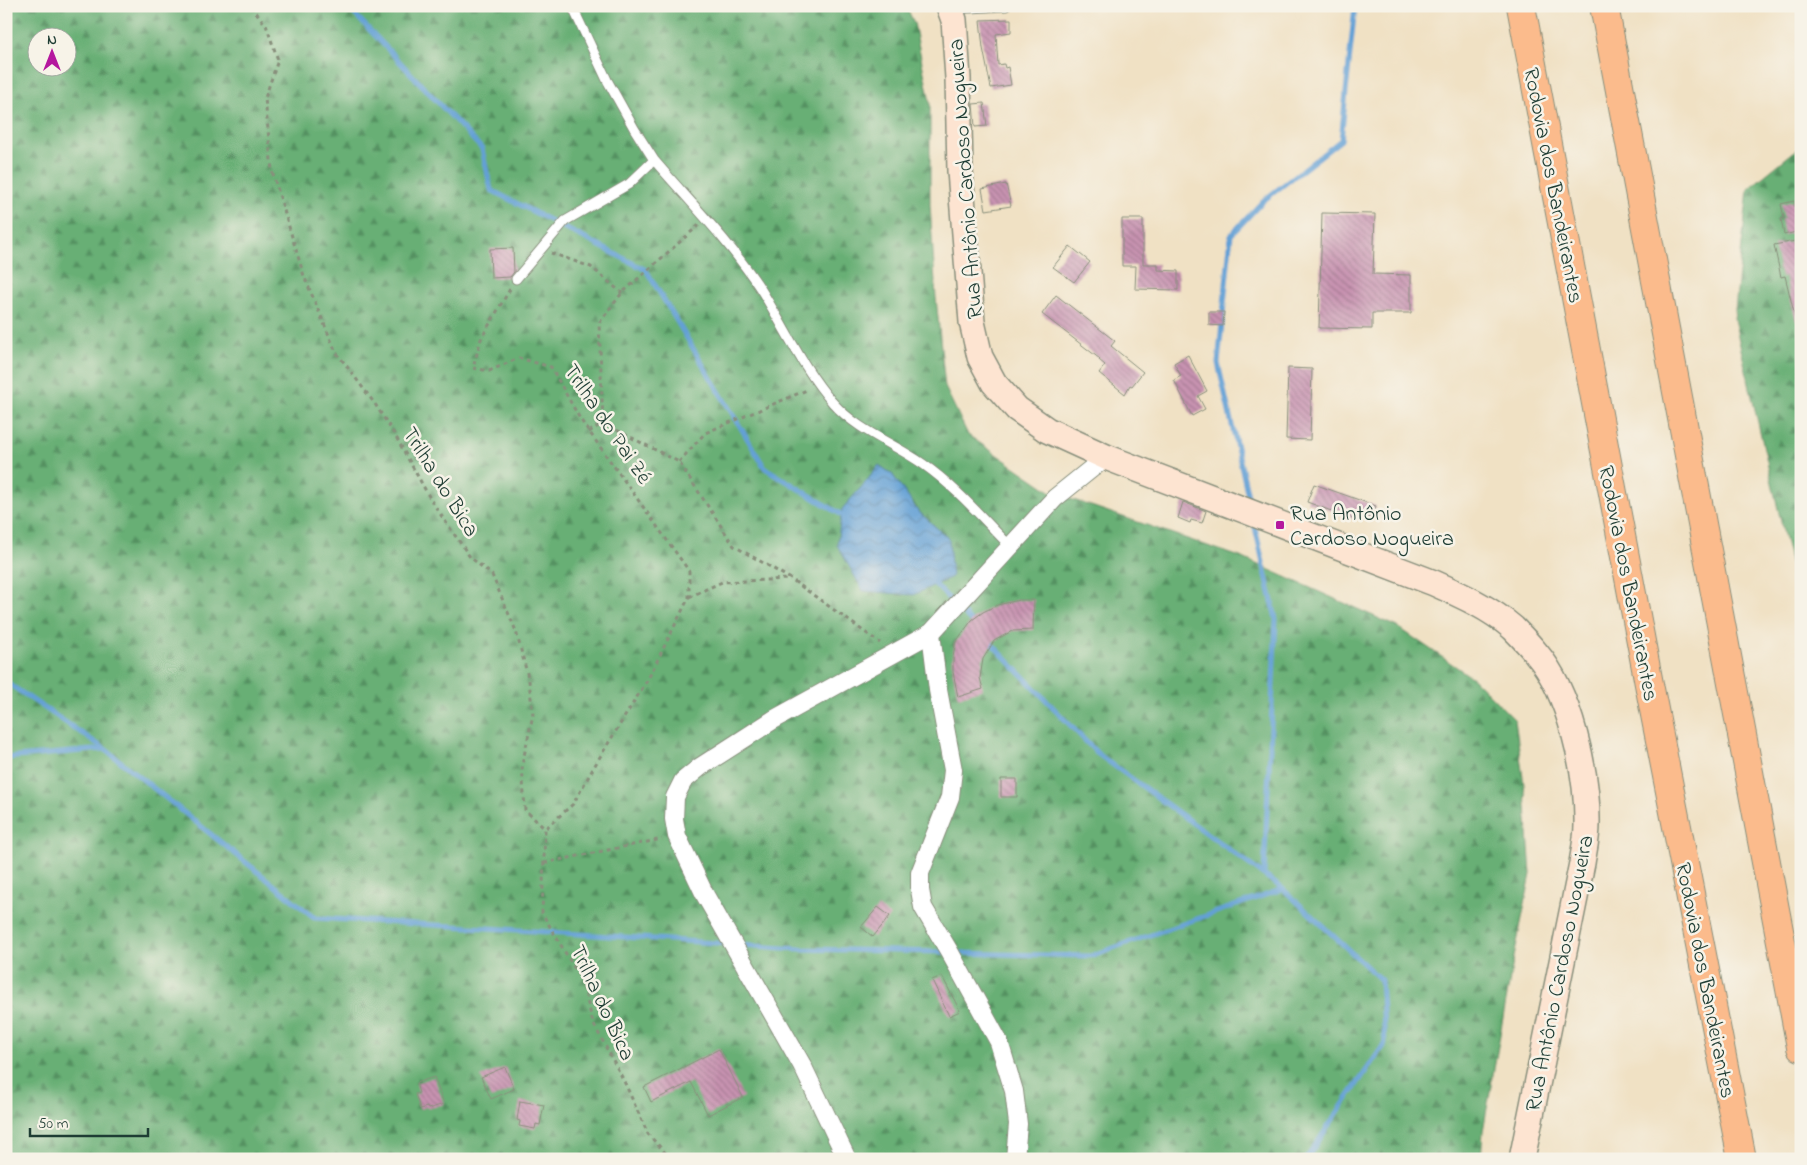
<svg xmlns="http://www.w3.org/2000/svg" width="1807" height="1165" viewBox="0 0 1807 1165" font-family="'Indie Flower',sans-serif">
	<defs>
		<pattern id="forest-firs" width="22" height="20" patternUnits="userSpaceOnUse" patternTransform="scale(1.25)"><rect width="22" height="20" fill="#67af75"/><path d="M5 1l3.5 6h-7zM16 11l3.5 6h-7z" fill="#549061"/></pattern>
		<pattern id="water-waves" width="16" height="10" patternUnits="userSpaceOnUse" patternTransform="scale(1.25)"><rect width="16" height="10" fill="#64a0d5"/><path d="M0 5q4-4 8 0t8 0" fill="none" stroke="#5284ae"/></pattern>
		<pattern id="building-back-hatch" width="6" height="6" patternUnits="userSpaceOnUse" patternTransform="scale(1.25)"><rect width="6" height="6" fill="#c893b1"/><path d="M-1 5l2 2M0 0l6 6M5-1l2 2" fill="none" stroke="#a27991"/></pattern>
	</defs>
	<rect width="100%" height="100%" fill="#f7f3e8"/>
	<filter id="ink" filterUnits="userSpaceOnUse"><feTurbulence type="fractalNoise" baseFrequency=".02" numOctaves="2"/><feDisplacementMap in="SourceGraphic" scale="10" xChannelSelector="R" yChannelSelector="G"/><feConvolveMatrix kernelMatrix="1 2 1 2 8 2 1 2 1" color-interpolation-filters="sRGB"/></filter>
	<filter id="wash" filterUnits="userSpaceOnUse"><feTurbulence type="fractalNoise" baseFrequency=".0096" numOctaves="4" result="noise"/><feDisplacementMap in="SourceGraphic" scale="20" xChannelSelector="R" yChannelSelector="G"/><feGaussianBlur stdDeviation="1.12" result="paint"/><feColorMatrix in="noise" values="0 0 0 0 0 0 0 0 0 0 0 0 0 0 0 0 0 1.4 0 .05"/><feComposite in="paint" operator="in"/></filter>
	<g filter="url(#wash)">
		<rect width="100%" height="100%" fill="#f0e1c4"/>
		<path fill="url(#forest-firs)" stroke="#437654" fill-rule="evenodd" d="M6,6H906L914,23L930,102V205L936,298L945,387L968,435L1053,493L1243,558L1398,627L1474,679L1515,720L1525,792L1531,874L1512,967L1483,1131L1481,1159H6ZM38,38H68V68H38ZM879,465L892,474L918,511L949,539L865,483Z
			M1801,146V608L1734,319L1748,189Z"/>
		<path fill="url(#water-waves)" stroke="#426e84" d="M879,465L892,474L918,511L949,539L952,577L913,595L863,591L837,545L842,509L865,483Z"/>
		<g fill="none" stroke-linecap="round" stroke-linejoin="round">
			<path stroke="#64a0d5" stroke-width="5" d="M347,6L482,149L491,190L646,270L765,468L847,518
				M1250,505L1218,363L1231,235L1263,201L1341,140L1355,6
				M1254,523L1276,619L1264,875
				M931,580L976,627
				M988,640L1098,754L1283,889L1381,980L1385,1043L1306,1159
				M6,682L105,749L315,918L503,929L730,944
				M6,758L104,749
				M738,945L800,949L944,952
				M955,953L1090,956L1283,889"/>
		</g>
		<g id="blocks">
			<path fill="url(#building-back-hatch)" d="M1011,19V32L996,34L998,65L1004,64L1005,68L1008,67L1011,85L991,88L983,48L980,20Z
				M984,103L987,126L975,127L973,104Z
				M1006,184L1011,206L986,210L982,189Z
				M1794,201L1800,231L1784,235L1781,219L1784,218L1781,204Z
				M1322,213L1375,214L1373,274L1411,275V313H1372V329L1319,328Z
				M1122,219H1143V264H1158V270L1178,271V290L1135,289L1136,266H1122Z
				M1795,241L1801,267V321H1796L1785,276L1781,277L1774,245Z
				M1070,246L1090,262L1074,282L1053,267Z
				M513,248L514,272L510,277L491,278L490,249Z
				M1056,295L1115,341L1111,346L1143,372L1132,386L1130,385L1125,394L1099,373L1105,365L1099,360L1100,359L1042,314Z
				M1209,312H1224L1223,326L1209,325Z
				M1188,355L1207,391L1198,396L1205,409L1192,416L1174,380L1181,376L1174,363Z
				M1288,368L1312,369L1310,440L1286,439Z
				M1314,484L1376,506L1372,518L1356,512L1353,519L1307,502Z
				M1183,502L1206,511L1202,523L1191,520L1190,523L1178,518Z
				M1019,600H1034L1033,630L1012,631L994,641L983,659L980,678L983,689L958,697L953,672V658L955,643L972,620L983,612L997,605Z
				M1001,779H1017V797H1001Z
				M878,907L890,916L873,937L861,927Z
				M942,976L960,1011L949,1016L932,980Z
				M719,1049L743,1097L708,1115L691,1082L651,1102L644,1087Z
				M505,1067L514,1089L491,1099L481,1077Z
				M434,1077L444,1104L428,1109L427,1107L420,1109L415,1094L419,1093L416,1083Z
				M520,1101L544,1105L540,1125L536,1124L535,1129L519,1126L520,1121L517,1120Z"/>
		</g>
	</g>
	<g filter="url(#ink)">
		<use href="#blocks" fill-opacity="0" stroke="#888f7c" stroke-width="1"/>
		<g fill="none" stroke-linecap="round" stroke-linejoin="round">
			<g stroke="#888f7c" stroke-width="11">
				<path id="lane" d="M572,6L607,80L635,130L654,160C690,202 730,242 760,288C784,326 803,369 833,403C858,431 893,443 923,464C956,487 983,519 1011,547
					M952,9L1006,6
					M516,279L565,221L629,184L654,160"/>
			</g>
			<g stroke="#888f7c" stroke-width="20">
				<path id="street" d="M931,633L938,690L953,770L950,797L920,873V890L923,907L949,951L999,1042L1014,1091L1018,1124L1015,1159
					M847,1159L802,1065L705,895L677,836L674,819L675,797L683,781L700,767L773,720L931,633L1055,498L1106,457"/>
			</g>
			<g stroke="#888f7c" stroke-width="28">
				<path id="secondary" d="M949,6L954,20L955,34L958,78L960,171L972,322L980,357L994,383L1017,409L1047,430L1106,457L1434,583C1461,595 1490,608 1513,628C1521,636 1529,644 1536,653C1570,692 1588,774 1587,825C1587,838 1584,850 1582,863L1522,1159"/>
			</g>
			<g stroke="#888f7c" stroke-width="30">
				<path id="highway" d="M1521,6L1649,684L1742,1159
					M1604,6L1801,1047"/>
			</g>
			<path stroke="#888f7c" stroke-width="3" stroke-dasharray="4 4" stroke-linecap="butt" d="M251,6L266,25L278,60L265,98L272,171L304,276L336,352L375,404L396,437L432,502L470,557L492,575L516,631L529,681L533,715L522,765L525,810L545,829L542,913L582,981L593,1023L623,1079L648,1134L671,1159
				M699,225L622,293L599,323L603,423L679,462L734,546L791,579L880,643
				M551,253L591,267L622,293
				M510,289L481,339L473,368L489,371L519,358L551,367L580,419L689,571V597L648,679L598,760L573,804L545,829
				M589,432L603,423
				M679,462L705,433L809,389
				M689,597L722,582L790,579
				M544,863L662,839"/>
			<use href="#lane" stroke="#fff" stroke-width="9"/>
			<use href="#street" stroke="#fff" stroke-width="18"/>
			<use href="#secondary" stroke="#fde4d1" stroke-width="25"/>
			<use href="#highway" stroke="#fbbb8c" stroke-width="28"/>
		</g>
	</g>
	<rect fill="#b5179e" stroke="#f7f3e8" stroke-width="2" x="1275" y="520" width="10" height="10" rx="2.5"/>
	<g text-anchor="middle" stroke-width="5" stroke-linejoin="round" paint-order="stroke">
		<g font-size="22" fill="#1f3d34" stroke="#f7f3e8">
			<text transform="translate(964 179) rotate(-94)" y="8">Rua Antônio Cardoso Nogueira</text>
			<text transform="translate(1555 185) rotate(79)" y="8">Rodovia dos Bandeirantes</text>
			<text transform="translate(609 423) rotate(56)" y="8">Trilha do Pai Zé</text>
			<text transform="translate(442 481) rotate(58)" y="8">Trilha do Bica</text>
			<text transform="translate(1630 583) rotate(79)" y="8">Rodovia dos Bandeirantes</text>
			<text transform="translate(1558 973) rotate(-79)" y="8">Rua Antônio Cardoso Nogueira</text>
			<text transform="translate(1707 980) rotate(79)" y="8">Rodovia dos Bandeirantes</text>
			<text transform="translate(604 1002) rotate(65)" y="8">Trilha do Bica</text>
		</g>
		<g font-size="22" fill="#1f3d34" stroke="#f7f3e8" text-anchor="start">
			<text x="1290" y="520">Rua Antônio<tspan x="1290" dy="25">Cardoso Nogueira</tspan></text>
		</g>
	</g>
	<rect width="1807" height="1165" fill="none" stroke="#f7f3e8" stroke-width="25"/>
	<g transform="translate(52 52)"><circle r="24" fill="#f7f3e8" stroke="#a1aaa0"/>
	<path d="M0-4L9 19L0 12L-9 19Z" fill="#b5179e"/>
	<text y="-8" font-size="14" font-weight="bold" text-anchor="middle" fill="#1f3d34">N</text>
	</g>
	<path d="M30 1128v8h118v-8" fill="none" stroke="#1f3d34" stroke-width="2.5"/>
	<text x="38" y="1128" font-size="15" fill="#1f3d34" stroke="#f7f3e8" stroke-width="4" paint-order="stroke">50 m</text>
</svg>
